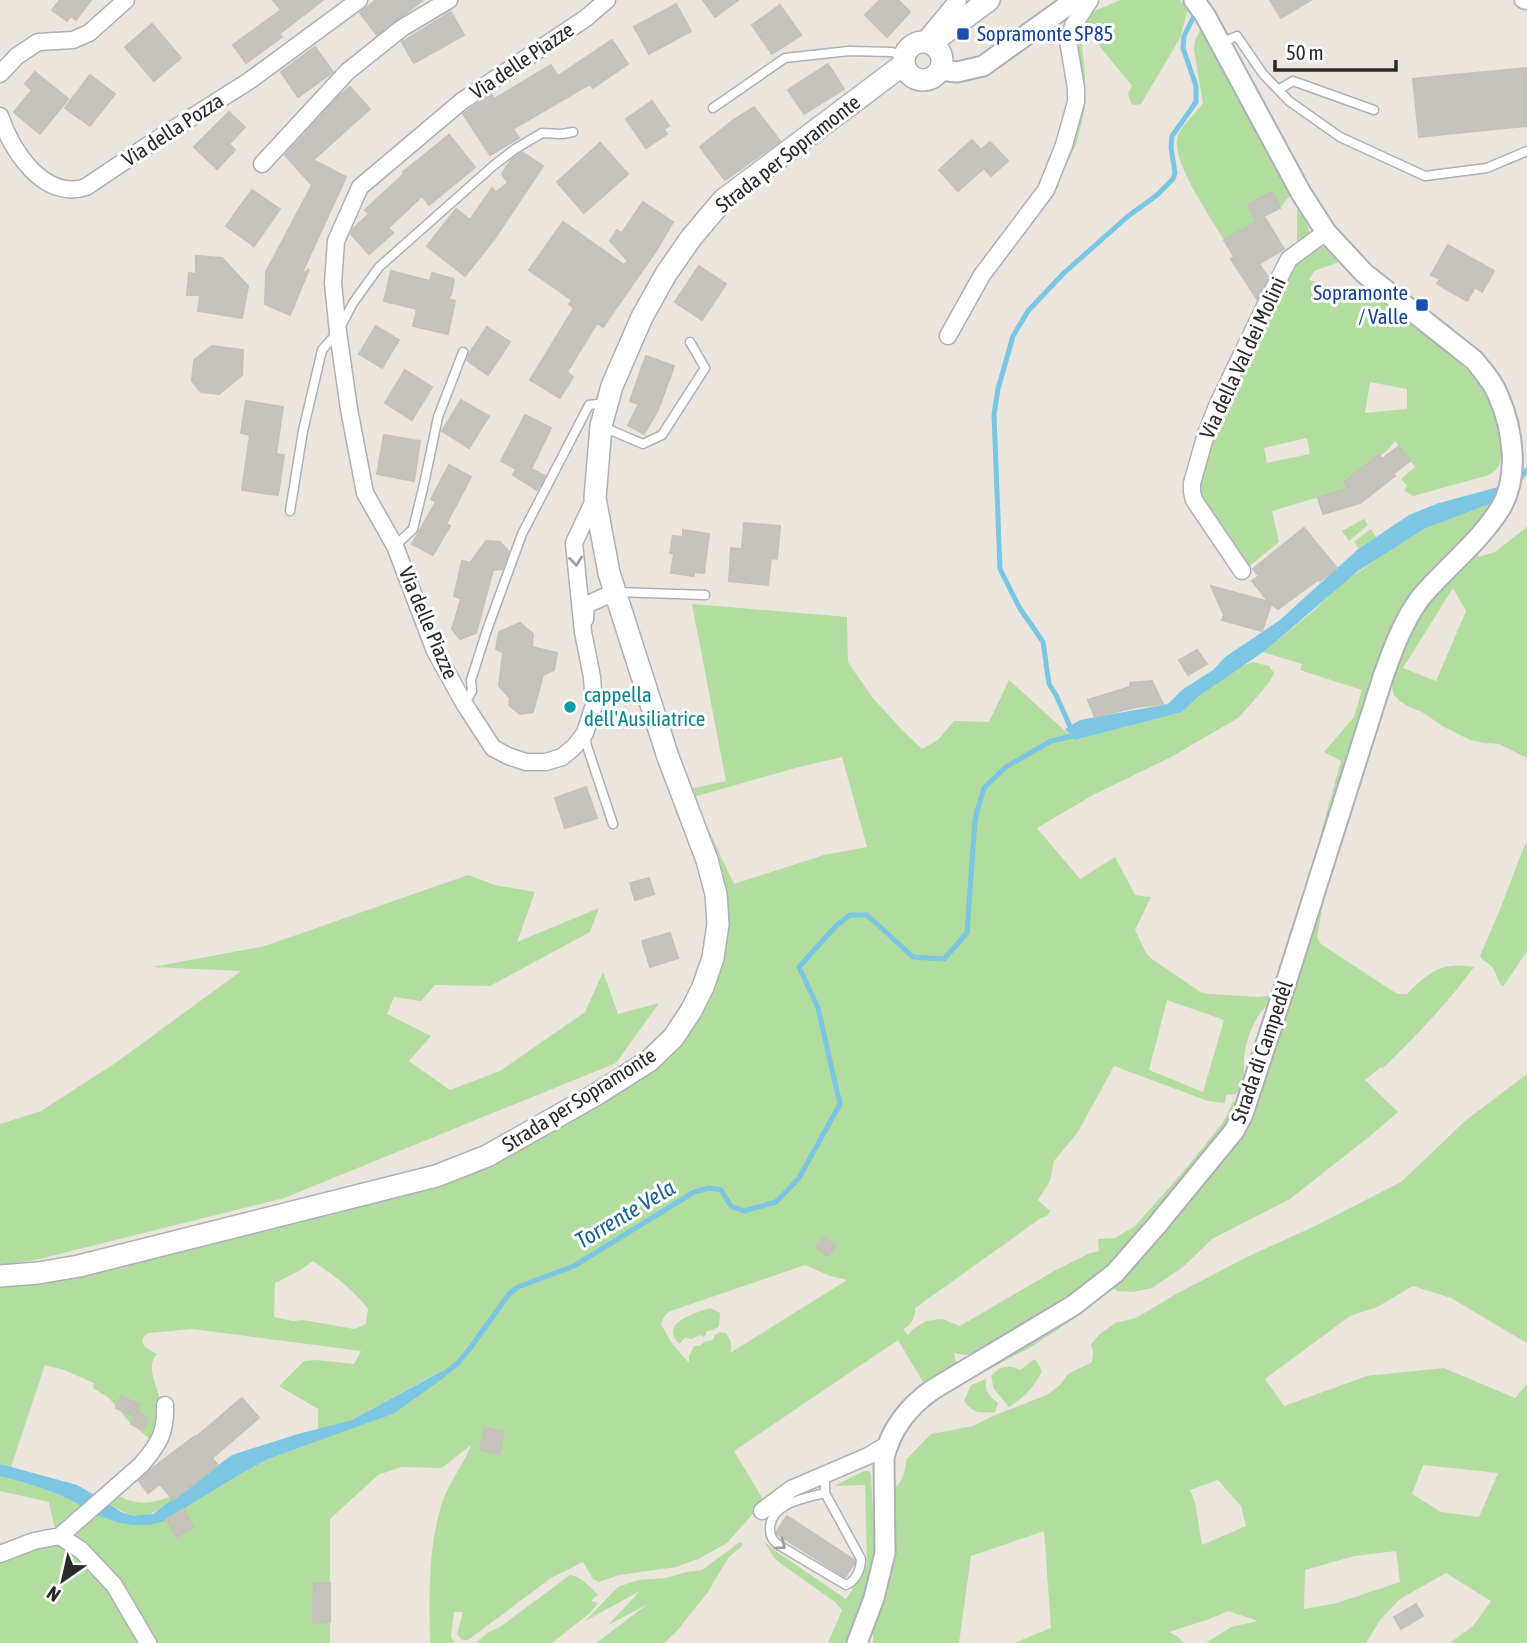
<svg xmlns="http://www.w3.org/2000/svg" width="1527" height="1643" viewBox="0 0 1527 1643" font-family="'Asap Condensed',sans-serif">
	<rect width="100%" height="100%" fill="#ebe5de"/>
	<path fill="#b3dc9f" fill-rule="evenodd" d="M1121,0H1180L1188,9L1180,38L1141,104L1134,105L1131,103L1128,93L1132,86L1088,32L1082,44L1085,74V109L1076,145L1070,158L1061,171L1058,188L1055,190L1052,188L1071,134L1072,44L1089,13Z
		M1201,27L1292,193L1280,208L1271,192L1248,205L1256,221L1224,240C1212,219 1166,155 1179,133C1185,122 1196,113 1203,103L1194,50L1195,41Z
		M1297,208L1308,226L1309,232L1305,238L1297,243Z
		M1317,245L1324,247L1339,262L1314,271L1309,280C1323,285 1337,289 1351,292C1360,294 1373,293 1382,298C1393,303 1406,317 1416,325C1457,358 1499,390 1501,448C1501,460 1501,468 1489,475L1413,496L1404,490L1407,486L1401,479L1415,467L1395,441L1387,451L1344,481L1349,488L1272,511L1279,542L1247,568L1201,505L1197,484L1224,402L1291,267ZM1370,382L1407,389V409L1365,413ZM1307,438L1310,454L1267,463L1264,448Z
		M1492,503L1478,524L1417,586L1398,616L1320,848L1319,843L1321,833L1341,761L1324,752L1354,717L1362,690L1300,670L1302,664L1263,652L1310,614L1344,582L1387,552L1424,529Z
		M1364,519L1368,525L1349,541L1342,531Z
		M1527,527V758L1499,744L1485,743L1470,740L1444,727L1422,712L1409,707L1400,701L1394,695L1392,688L1393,681L1401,654L1422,612L1475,551L1479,557L1495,552ZM1453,588L1466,611L1436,681L1403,668Z
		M1371,529L1376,537L1359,549L1354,542Z
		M692,604L847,617L848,662L872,697L902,730L922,749L938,740L954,721L989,722L1009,680L1075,740L1182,712L1199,696L1238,668L1252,662L1269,666L1274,673L1270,681L1256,698L1238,718L1171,757L1093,795L1037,828L1080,879L1115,857L1135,895L1151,897L1135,930L1146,953L1152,959L1202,993L1209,994L1258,997L1273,995C1270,1002 1265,1007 1260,1013C1253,1024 1247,1038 1245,1051C1241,1068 1250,1081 1236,1094L1226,1095L1225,1103L1208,1101L1114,1066L1078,1132L1054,1161L1050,1181L1038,1200L1050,1211L1047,1216L1041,1218L915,1308C916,1317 910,1327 903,1329L908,1335L912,1330L926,1321L942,1319L960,1326L1054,1271L1090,1253L1099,1251L1098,1239L1115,1238L1135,1226L1183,1172L1217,1130L1225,1119L1233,1102L1238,1099L1227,1123L1218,1137L1139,1234L1107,1268L1058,1305L977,1352L965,1355L954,1353L957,1366L923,1382L898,1340L734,1451L764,1501L727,1543L698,1559L676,1567L619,1575L599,1582L593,1579L583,1562L551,1578L468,1640H462L457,1634L463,1612H454L451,1636L454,1643H430C429,1597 428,1547 442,1503C449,1482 464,1464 471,1445L442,1468L401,1467L378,1475L330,1519V1643H154L72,1534L94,1514L116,1522L164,1521L237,1476L268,1459L393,1414L439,1372L352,1420L318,1429V1409L279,1386L304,1361L317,1360L354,1364L361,1351L192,1329L149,1333L145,1335L142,1341L145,1347L157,1354C144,1367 159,1387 160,1403C161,1415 156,1430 154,1442L131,1424L109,1398L93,1388L94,1383L64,1370L45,1365L11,1467L0,1464V1283L95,1272L412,1194L463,1177L502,1160L690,1031C712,999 731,954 728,914C726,898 720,882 714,867C706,841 697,815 689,789L726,781ZM842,757L867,847L824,855L734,884L693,797L799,767ZM1167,1000L1224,1020L1203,1092L1149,1070ZM313,1261C333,1275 353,1289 368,1309L366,1324L354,1329L303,1320L293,1321L274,1317L275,1283L299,1271ZM805,1265L830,1276L847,1280L730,1353C733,1346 731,1340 726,1333L721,1332L715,1335L713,1340L704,1342L700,1346H694L689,1356V1363L671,1342L661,1324L664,1317L668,1312Z
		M1527,842V951L1505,984L1502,986C1497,980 1497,973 1492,967C1488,962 1483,962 1480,956L1501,907L1523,849Z
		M468,875L495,885L535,892L517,942L599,908L590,932L490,986L435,985L421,1001L394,997L387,1014L431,1036L409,1061L450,1090L500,1071L585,1012L603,972L618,1014L659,1003L616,1063L284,1198L35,1260L0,1265V1124L41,1111L117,1062L241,971L152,967L265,946Z
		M1323,902L1317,937L1321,944L1397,994H1407C1428,972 1443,961 1474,967C1447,1004 1416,1036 1383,1068L1381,1067L1365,1080L1398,1112L1370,1136L1290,1199L1212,1239L1183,1267L1152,1288L1133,1292L1117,1291L1113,1288L1072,1320L1031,1347L954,1387L1048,1330L1234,1145L1289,1008Z
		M1527,1074V1343L1451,1298L1413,1286L1377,1307L1350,1316L1265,1379L1284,1406L1367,1376L1444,1368L1515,1398L1527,1384V1643H1450L1473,1626L1491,1601L1446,1573L1400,1599L1380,1620L1366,1643H1206L1231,1627L1258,1621L1228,1611C1210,1620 1189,1625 1169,1632L1178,1637L1184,1643H1014L1051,1628L1044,1531L971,1556L959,1643H873V1626L890,1579L893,1567L895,1552V1483L897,1487L903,1477L907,1459L931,1434L973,1426L995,1415L1047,1395L1060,1385L1068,1374L1092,1362L1093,1352L1091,1344L1100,1334L1115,1323L1136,1318L1176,1294L1247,1257L1315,1226L1401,1182L1465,1121ZM1423,1465L1498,1473L1479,1517L1441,1512L1412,1494ZM1218,1480L1241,1506L1246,1526L1202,1545L1195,1502L1190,1490ZM1396,1551L1400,1582L1337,1603L1304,1609L1305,1570L1354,1556Z
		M710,1308L720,1313L719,1326L714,1330L707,1331L704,1337L699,1335L692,1339L685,1338L679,1344C659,1322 694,1314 710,1308Z
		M1035,1359L1042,1371C1034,1387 1025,1397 1009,1407L994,1389L991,1376C1000,1367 1007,1363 1020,1370Z
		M986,1379C985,1391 988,1395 998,1403L995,1412C979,1413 974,1414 964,1401L971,1385Z
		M864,1471H869L871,1474C872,1502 876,1531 874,1558C871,1587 859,1616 848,1643H828L842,1610L835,1602L780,1563L774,1558L764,1541L774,1550L846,1599L864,1572L867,1564L865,1485L834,1486Z
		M0,1476C29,1484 58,1491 84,1508L55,1530L49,1502L0,1491Z
		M118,1496C138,1505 149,1504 170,1497L173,1500C145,1520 137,1522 108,1503Z
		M55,1542L93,1567L142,1643H0V1559Z
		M740,1542L743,1545L728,1558L708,1592L676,1632L664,1643H596L648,1604L608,1625L640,1591L585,1621L618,1587L638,1580L666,1578L686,1572L702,1570Z
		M570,1575C582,1577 589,1586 598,1595L591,1601L598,1603L590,1613L552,1643H475L489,1632L500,1627Z"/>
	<path fill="#7ac6e3" d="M1498,487L1492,503L1424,529L1358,571L1266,650L1199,696L1182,712L1075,740L1065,729L1080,720L1168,704L1182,690L1213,670L1225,657L1280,620L1357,550L1409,515L1436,504Z
		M440,1372H446L445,1377L393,1414L268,1459L237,1476L164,1521L150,1525H132L116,1522L94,1514L108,1503L121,1512L134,1516L153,1514L232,1455L298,1434L352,1420Z
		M0,1464L77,1485L98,1497L84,1508C58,1491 29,1484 0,1476Z"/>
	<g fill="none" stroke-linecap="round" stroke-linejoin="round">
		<path stroke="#7ac6e3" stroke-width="5" d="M1519,480L1527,470
			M1073,733L1056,695L1049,684L1043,642L1019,607L1000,569L994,415L998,389L1013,336L1028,311L1064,273L1127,217L1157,195L1173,179L1175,173L1171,148L1172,136L1196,102V86L1183,48L1184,36L1194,16
			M441,1376L458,1363L468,1351L509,1294L518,1287L574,1266L694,1192L709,1188L721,1190L731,1206L744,1211L776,1202L799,1178L840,1104L818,1008L799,967L835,927L850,915H867L913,957L944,959L967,933L975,819L984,788L1006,767L1051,741L1077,735"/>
	</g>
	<path fill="#c6c2bd" stroke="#c6c1b7" stroke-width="2" d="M60,0H91L76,20L71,16L67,21L52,10Z
		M273,0H323L279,34L282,37L246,63L233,45L281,10Z
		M376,0H423L377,35L360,13Z
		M703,0H738L715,17Z
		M880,0H898L910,12L887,37L865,15Z
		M1270,0H1311L1281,18Z
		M676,4L691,31L649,54L634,27Z
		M780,5L801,35L772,54L752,25Z
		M451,12L464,35L414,63L402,42Z
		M152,24L181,58L154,81L125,47Z
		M612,40L628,64L593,88L590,84L513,129L519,138L490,155L463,114L491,94L494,99L551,65L558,76Z
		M315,47L333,72L298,97L281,72Z
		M828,64L844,89L804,114L788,90Z
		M1527,68V126L1419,137L1413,79Z
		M35,72L68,99L40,134L14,112L32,90L25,84Z
		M90,75L115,94L90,126L65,108Z
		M350,87L370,109L313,160L346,177L300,277L309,269L290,315L265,304L266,272L312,185L285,155L338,97Z
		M652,101L669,126L664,129L667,134L646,148L626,119Z
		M754,107L780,141L725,180L700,147L732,121Z
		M229,112L245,127L229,144L235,150L217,169L194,147Z
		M449,135L475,167L429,205L422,196L388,228L393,233L369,254L351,234L353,229L369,214L365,210L404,174L403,172Z
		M972,140L981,150L990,142L1008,161L991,176L984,168L958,191L939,170Z
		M600,143L628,174L584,213L557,182Z
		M522,152L543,166L495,238L465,276L427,246L456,209L470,220L492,188L496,192L508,183L502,174L511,160Z
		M252,190L280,209L254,246L226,226Z
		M1272,192L1280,208L1264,216L1284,249L1259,264L1268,277L1257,299L1231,259L1234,257L1224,240L1262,218L1256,221L1248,205Z
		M643,202L673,222L654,254L603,327L597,323L567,372L573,377L560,398L530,380L574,308L569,304L572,300L529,270L563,222L624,265L628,261L610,241L617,230L622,233Z
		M1448,245L1494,271L1482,292L1475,287L1467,301L1437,284L1440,279L1431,275Z
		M196,256L222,258L248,286L242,318L198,311L200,295H187L189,273L196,274Z
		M699,266L726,284L702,320L675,302Z
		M391,271L430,281L432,273L454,279L451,295L447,299L455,301L448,334L413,326L417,309L384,301Z
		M376,326L399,340L382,368L359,354Z
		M487,327L510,342L488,375L467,360L469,354Z
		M212,346L243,350L242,375L219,394L201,392L192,381L194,360Z
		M646,356L674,366L658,410L644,434L628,425L639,404L630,401Z
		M405,370L432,387L412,420L385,403Z
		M461,400L489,416L469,448L442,431Z
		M246,401L283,407L276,454L284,455L278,495L242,490L250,435L241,433Z
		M525,415L551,428L531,469L545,476L537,490L513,475L516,469L501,461Z
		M384,435L420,441L414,481L377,474Z
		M1399,446L1410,461L1393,474L1395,476L1360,503L1323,514L1318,498L1349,488L1344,482L1379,455L1382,459Z
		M449,465L471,477L446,524L450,526L433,555L412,544L436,502L431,499Z
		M744,523L780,526L777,559L771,558L768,585L729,581L731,548L742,549Z
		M1304,528L1337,568L1320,581L1319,579L1278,609L1271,604L1262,631L1222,620L1224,615L1211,586L1269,602L1252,581L1259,576L1253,569Z
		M683,530L709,534L704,573L694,572V576L671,573L674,554L670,553L673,536L683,537Z
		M486,541L500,542L509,552L502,569L493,570L476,633L460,639L452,629L461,599L454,596L462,561L470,563Z
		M520,623L533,634L532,647L557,653L554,670L543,675L533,712L520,714L509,705L510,698L499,686L503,653L496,649L499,632Z
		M1197,650L1207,664L1188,675L1179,660Z
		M1152,681L1163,704L1136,707L1095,717L1088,700L1130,687V683Z
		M586,787L597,818L565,828L555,798Z
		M649,878L654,894L635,900L630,883Z
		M670,933L678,958L650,967L642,941Z
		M825,1237L836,1246L827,1256L816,1246Z
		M121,1396L140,1405L135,1416L116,1408Z
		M242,1398L259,1418L212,1458L218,1465L173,1500L160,1484L148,1493L139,1481L150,1470L195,1436L196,1437Z
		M137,1412L148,1418L143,1429L131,1424Z
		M485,1428L504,1432L499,1454L480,1450Z
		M184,1509L193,1527L176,1537L167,1519Z
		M787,1516L854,1560V1564L845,1577L777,1534V1531Z
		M314,1583H330V1622L313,1623Z
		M1416,1604L1423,1616L1401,1629L1394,1617Z"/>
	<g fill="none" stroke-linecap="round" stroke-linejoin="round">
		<g stroke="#aeb0b9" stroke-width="11">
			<path id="service" d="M1221,43L1237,36L1263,74L1289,101L1340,137L1425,176L1487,168L1527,151
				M1278,90L1293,81L1374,110
				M713,108L785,58L849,51L892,52L904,56
				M601,426L643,444L662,435L705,368L690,342
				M290,511L303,431L322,350L338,332L353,303L379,267L493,166L515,149L542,133L562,134L573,132
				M395,546L413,529L424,484L438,417L463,352
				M617,592L705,595
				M465,703L472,691L471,680L487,630L522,534L589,405L605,403
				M585,736L587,746L613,824
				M825,1493C805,1498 770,1503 770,1529C770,1536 772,1539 777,1544L846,1585C856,1581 861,1569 861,1559L825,1493V1474"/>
		</g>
		<g stroke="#aeb0b9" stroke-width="19">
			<path id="minor" d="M1523,0L1527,1
				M924,41L958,0
				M0,74L17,56L38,42L73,40L89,33L126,0
				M0,116C11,150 44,201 86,187L156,140L249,81L359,0
				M262,164L348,71L402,28L449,0
				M948,336L982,275L1046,190L1064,145L1076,102V88L1068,41L1073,26L1090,0
				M595,498L574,543L583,632L592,677L594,705L585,733L574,747L562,757L546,762H526L508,756L493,748L465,705L435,651L395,546L365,493L349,409L338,332L333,283L336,241L360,187L462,101L586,18L607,0
				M1242,571L1194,500L1192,492V483L1206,434L1217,406L1265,306L1289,259L1326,232
				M585,619L586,605L606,596L614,589
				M762,1511L791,1489L868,1456L887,1445
				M60,1536L141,1465C159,1444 166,1433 165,1405
				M0,1554L34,1541L60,1536L81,1550L114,1585L148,1643"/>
		</g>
		<g stroke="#aeb0b9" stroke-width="23">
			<path id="tertiary" d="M940,70L957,72L983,66L1075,0
				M857,1643L874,1598L885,1553L884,1458C891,1428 908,1407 932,1390L1074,1305L1115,1273L1157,1225L1234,1131L1243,1114L1284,989L1383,677C1393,649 1403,621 1421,597C1446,568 1480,541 1500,509C1520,477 1513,429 1498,395C1493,382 1483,371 1474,360L1364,273L1326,232L1301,193L1205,15L1194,0"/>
		</g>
		<g stroke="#aeb0b9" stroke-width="24">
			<path id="secondary" d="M904 61a19 19 0 1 1 38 0a19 19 0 1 1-38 0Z
				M931,43L989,0
				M0,1276L38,1273L79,1266L436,1176L487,1156L597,1094L649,1061L673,1038L691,1011L703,987L713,958L718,924L716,894L707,860L668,757L609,573L595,498L601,426L612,386L642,317L666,274L691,238L723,200L904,64"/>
		</g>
		<use href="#service" stroke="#fff" stroke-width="8"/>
		<use href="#minor" stroke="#fff" stroke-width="16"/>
		<use href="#tertiary" stroke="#fff" stroke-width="19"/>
		<use href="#secondary" stroke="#fff" stroke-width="21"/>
	</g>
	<defs><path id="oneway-chevron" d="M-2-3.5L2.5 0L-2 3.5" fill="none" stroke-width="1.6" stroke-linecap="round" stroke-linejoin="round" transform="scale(1.75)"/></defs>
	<g stroke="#9f9f9f">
		<use href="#oneway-chevron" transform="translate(576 561) rotate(84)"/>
		<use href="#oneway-chevron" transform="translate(781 1545) rotate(37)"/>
	</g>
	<g fill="#1a4fb4" stroke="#fff" stroke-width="2.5">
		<rect x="956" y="27" width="14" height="14" rx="3.5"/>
		<rect x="1415" y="298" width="14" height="14" rx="3.5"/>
	</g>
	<circle fill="#0f9aa8" stroke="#fff" stroke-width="2.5" cx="570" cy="707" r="7"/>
	<g text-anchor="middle" stroke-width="6" stroke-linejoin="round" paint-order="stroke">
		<g font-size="21" fill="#164399" stroke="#fff" text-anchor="start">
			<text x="977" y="41">Sopramonte SP85</text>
			<text x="1408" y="300" text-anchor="end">Sopramonte<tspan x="1408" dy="24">/ Valle</tspan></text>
		</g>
		<g font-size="21" fill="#2a2a2a" stroke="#fff">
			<text transform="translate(522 61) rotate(-34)" y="7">Via delle Piazze</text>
			<text transform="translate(173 130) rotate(-33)" y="7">Via della Pozza</text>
			<text transform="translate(788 154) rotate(-38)" y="7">Strada per Sopramonte</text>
			<text transform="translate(1243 358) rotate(-65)" y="7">Via della Val dei Molini</text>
			<text transform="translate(428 623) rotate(67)" y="7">Via delle Piazze</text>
			<text transform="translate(1262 1052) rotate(-71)" y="7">Strada di Campedèl</text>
			<text transform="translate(579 1100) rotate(-32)" y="7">Strada per Sopramonte</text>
		</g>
		<g font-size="21" fill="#0d838f" stroke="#fff" text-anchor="start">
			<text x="584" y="702">cappella<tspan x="584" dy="24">dell'Ausiliatrice</tspan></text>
		</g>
		<g font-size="23" font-style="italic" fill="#1a658e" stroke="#fff">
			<text transform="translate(625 1214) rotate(-31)" y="8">Torrente Vela</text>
		</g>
	</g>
	<g transform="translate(63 1580) rotate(214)" stroke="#ffffff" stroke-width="5" paint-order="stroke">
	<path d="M0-5L12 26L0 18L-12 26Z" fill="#2a2a2a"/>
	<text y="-10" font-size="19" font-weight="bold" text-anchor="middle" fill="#2a2a2a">N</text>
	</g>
	<path d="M1275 60v10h121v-10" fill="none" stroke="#2a2a2a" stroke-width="3.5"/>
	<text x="1286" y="60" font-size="21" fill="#2a2a2a" stroke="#ffffff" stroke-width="5" paint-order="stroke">50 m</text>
</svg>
